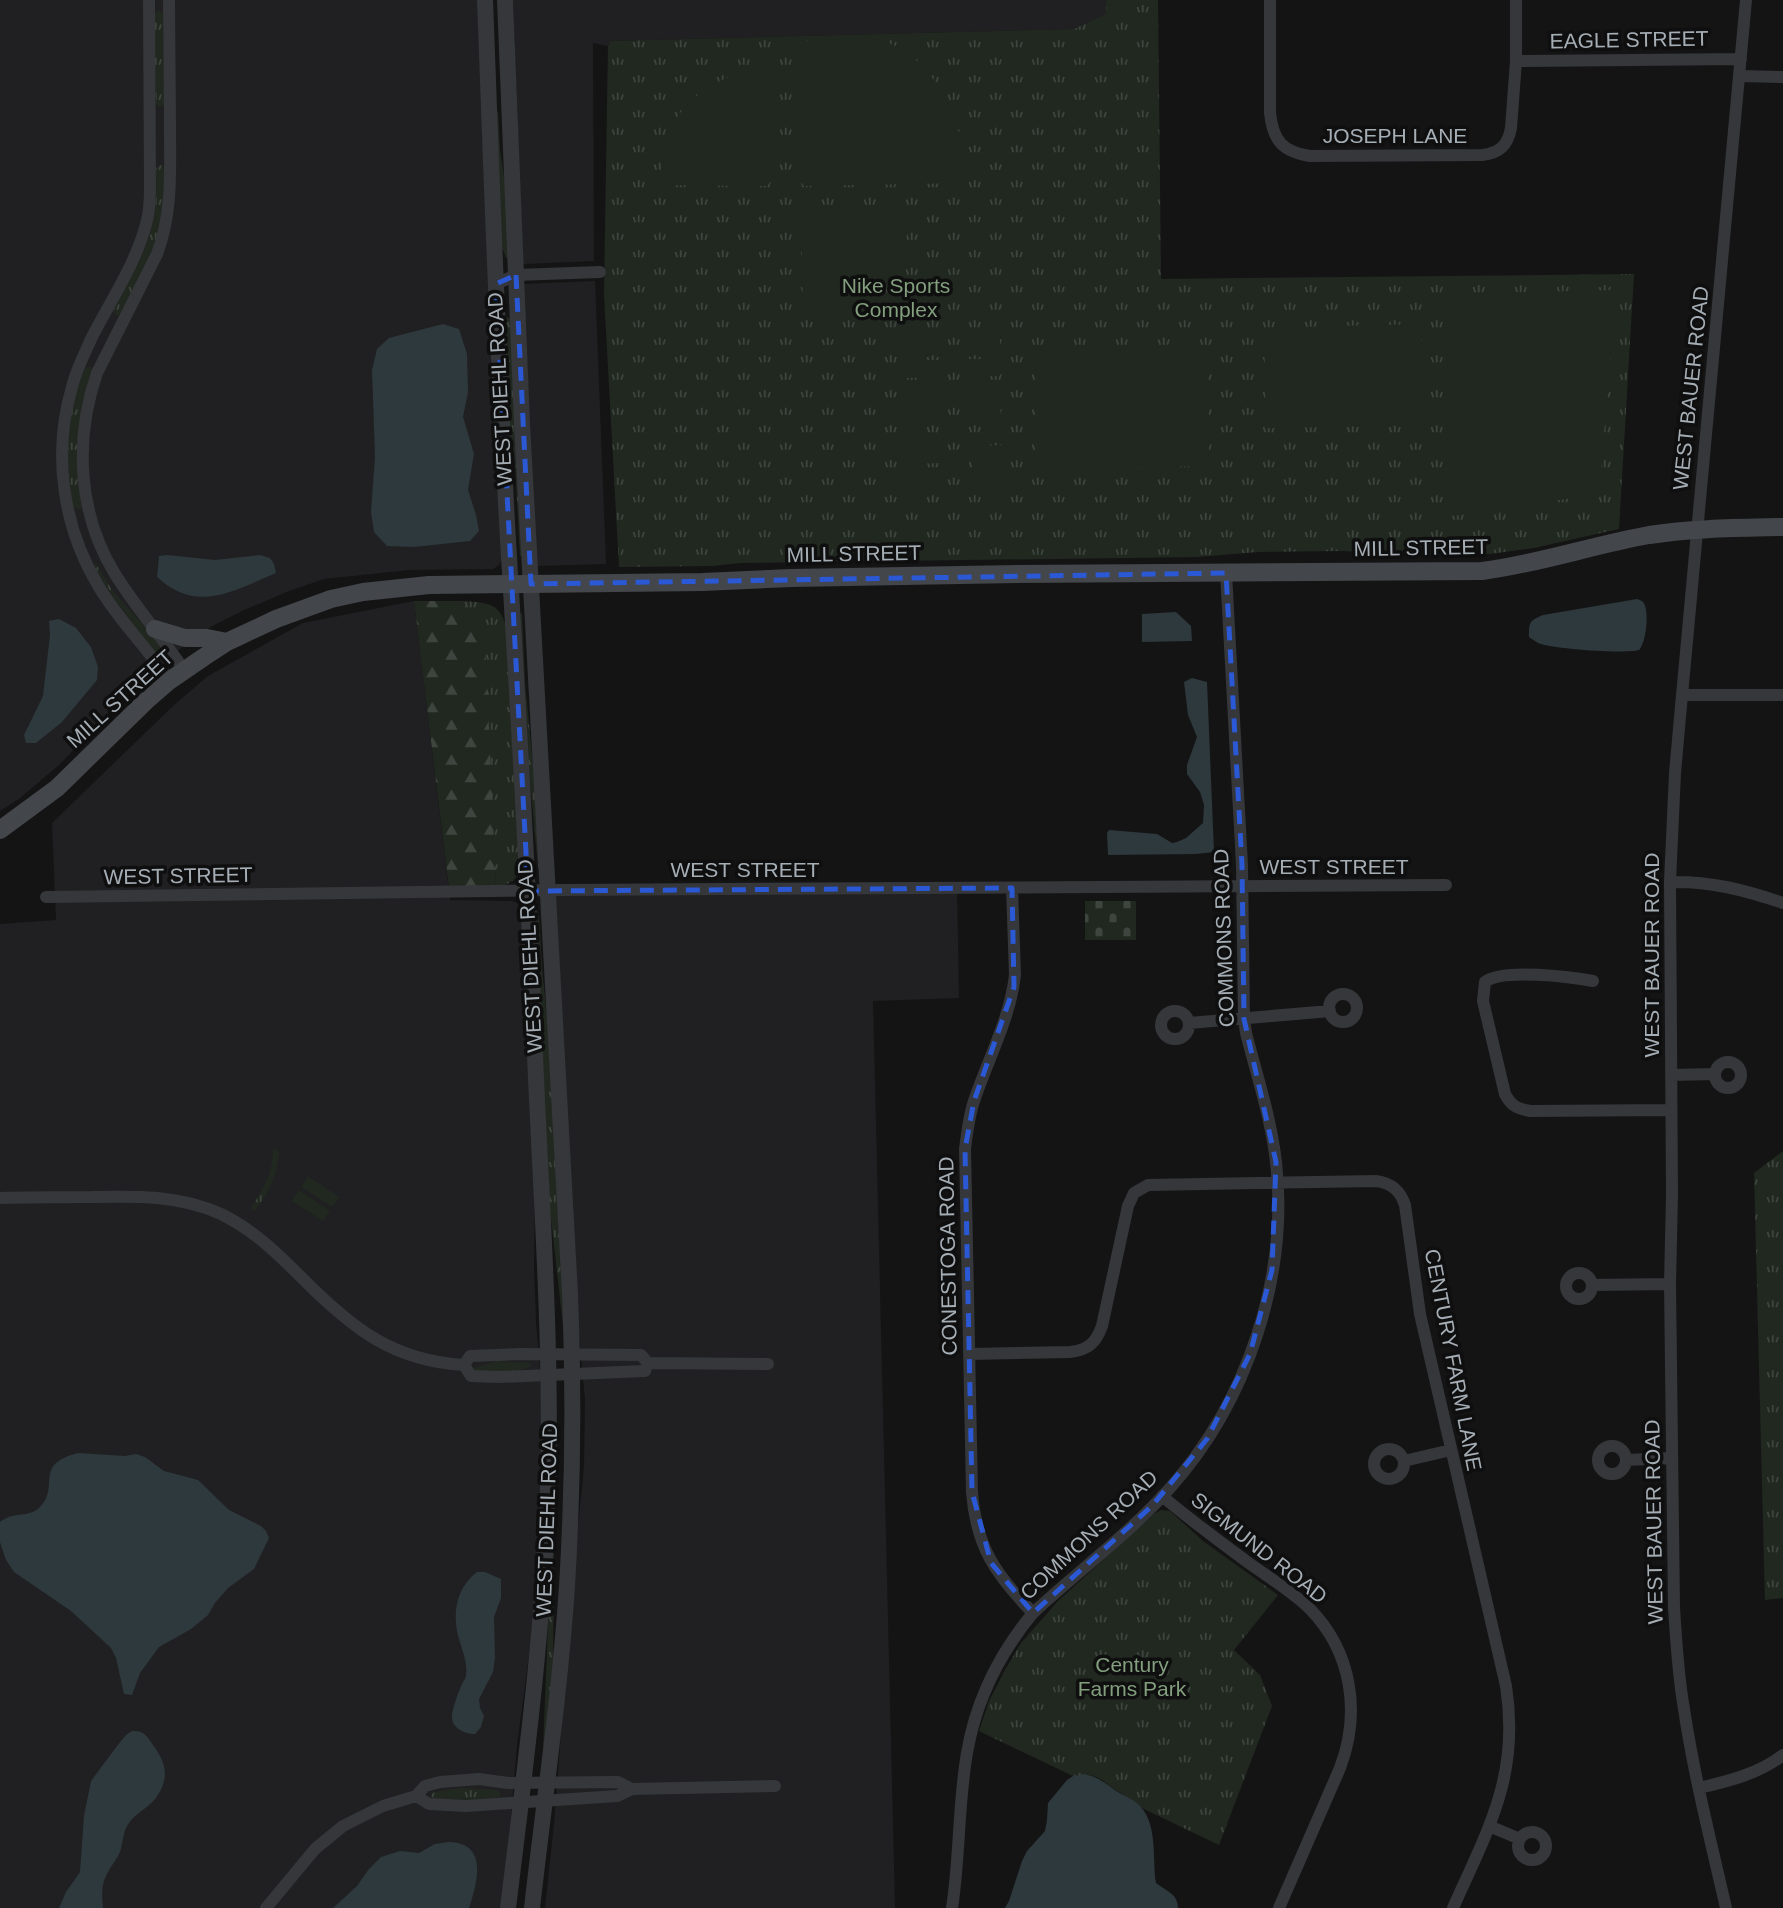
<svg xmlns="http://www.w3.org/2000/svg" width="1783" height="1908" viewBox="0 0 1783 1908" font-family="Helvetica,sans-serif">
	<defs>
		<pattern id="grass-tufts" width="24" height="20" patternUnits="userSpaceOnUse" patternTransform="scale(1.75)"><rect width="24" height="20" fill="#212820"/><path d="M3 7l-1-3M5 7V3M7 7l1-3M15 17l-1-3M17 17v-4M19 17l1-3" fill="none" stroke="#3e453e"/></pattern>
		<pattern id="forest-firs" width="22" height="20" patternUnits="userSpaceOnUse" patternTransform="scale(1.75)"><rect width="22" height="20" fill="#212820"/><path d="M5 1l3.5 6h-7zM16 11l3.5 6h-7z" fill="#3e453e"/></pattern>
		<pattern id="cemetery-stones" width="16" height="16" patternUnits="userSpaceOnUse" patternTransform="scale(1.75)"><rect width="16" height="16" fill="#212820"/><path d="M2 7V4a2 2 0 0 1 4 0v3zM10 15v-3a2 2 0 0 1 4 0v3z" fill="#3e453e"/></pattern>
	</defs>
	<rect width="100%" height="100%" fill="#141415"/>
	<path fill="#202022" d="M0,0H479L503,556L499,565L493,569L409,570L324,579L289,591L242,611L212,626L152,669L59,765L19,799L0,811Z
		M513,0H1106L1107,14L1074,29L610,41L608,46L593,43L594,261L523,264Z
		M595,281L606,564L536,566L522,284Z
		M414,601L450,900L512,901L517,903L521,908L535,1175L534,1267L536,1322L543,1404L536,1603L517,1745L503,1908H0V924L56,920L52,823L174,705L208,676L303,623Z
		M957,887L959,998L873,1001L895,1908H545L554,1824L573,1579L584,1466L585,1399L578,1324L555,889Z"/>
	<path fill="url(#grass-tufts)" d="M1106,0H1158L1161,279L1634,274L1619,529L1534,548L1490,554L1456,556L1343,551L1258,552L1197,557L740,563L712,566L619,567L604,294L608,46L610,41L1074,29L1106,14Z
		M159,10L163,14L164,105L159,107L156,104L154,14Z
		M495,111L498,112L500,150L507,196L508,257L506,258L501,244Z
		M161,165L164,167V211L153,250L120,314L117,316L113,311C128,281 148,251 154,217C157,201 156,184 156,168Z
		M506,317L512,319L523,556H520L515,464L507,410L503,320Z
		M86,367H91L92,369C76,420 74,454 82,507L80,510L73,507C67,469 65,430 76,393C79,384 81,375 86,367Z
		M95,562L112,590L162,647L165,652L166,663L164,664L157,656L111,594L94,566Z
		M463,601C490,603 501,603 507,631L521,871C515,881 508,885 496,887L491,794Z
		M521,613H522L525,683L538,816L540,868L538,867L523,706L519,616Z
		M535,914L539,915L542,967L552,1071L564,1333L546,1175Z
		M275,1149L279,1152C277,1175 269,1194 254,1211L251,1208C263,1189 273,1174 273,1150Z
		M1783,1151V1598L1765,1600L1754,1173Z
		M497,1361L529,1363L531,1366C516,1374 495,1372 478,1372L473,1370L474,1368Z
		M1161,1510L1170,1511L1203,1541L1278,1595L1234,1650L1260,1675L1272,1706L1219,1845L1142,1808C1135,1801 1127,1797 1119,1792C1100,1781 1099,1771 1073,1776L979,1731L989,1701L1005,1670L1021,1643L1058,1601L1154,1514Z
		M552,1525L554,1526L553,1684L543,1750Z
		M459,1788L496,1790L500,1792L501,1795L499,1797L474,1800L433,1798L431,1797L432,1793Z"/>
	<path fill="url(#forest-firs)" d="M414,601H463L485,639L496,887L449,889Z"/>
	<path fill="url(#cemetery-stones)" d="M1085,901H1136V940H1085Z"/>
	<path fill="#212820" d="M868,38C875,40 883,40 889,43C933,61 961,116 964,161C965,168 963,176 963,183L804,186L797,178L796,41Z
		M758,69H776V175L767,186L662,185C662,166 662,147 670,130C686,95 722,75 758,69Z
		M908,206C908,217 909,228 906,239C895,288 851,317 803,312L801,214L808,207Z
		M1616,290L1599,494L1452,516L1446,294Z
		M1421,324L1423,425L1266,428L1264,328Z
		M1000,336V353L962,354V337Z
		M942,337L943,354L905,355V338Z
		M1207,352L1209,466L1037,469L1036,354Z
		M963,359H1000V376L963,377Z
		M905,360H943V377L905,378Z
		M943,382V400H906V383Z
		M963,382H1000V399L963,400Z
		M1000,404L1001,422H963V405Z
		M943,405L944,423H906V406Z
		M939,442L940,463L905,464V443Z
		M1007,445V469L972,470V446Z
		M940,468L941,489H906V469Z
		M972,471H1007L1008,495H972Z
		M308,1176L339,1197L332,1207L301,1187Z
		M299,1190L330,1211L323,1221L292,1201Z"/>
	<path fill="#2e393d" d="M443,324L459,329L467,354L468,392L463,417L474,454L468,490L476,515L479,531L470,541L414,547L387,546L374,532L371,512L375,457L372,370L377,349L389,338Z
		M167,555L215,560L260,555L270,558L274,564L276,573C233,591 197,614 157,577L159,556Z
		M1637,599C1639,600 1641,600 1643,602C1650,610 1646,643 1639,650C1624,654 1553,649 1538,643C1537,642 1530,638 1529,637C1529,622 1529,621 1543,615Z
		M1176,612L1191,626L1192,641L1142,642V614Z
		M59,619L76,628L91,647L98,667L97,680L62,722L36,743H26L24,735L43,696L50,635L49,621Z
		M1192,678L1207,682L1214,852L1196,854L1108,855L1107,833L1109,830L1157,834L1172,843L1177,842L1186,838L1203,823L1204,805L1200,792L1187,774V765L1197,737L1188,715L1184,682Z
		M78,1453L125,1456L136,1454L145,1457L164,1471L198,1480L229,1510L261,1526L266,1531L269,1538L254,1569L228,1588L215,1603L208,1615L191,1629L159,1647L140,1673L132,1695L124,1694L116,1658L111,1648L71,1611L14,1572L6,1560L0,1542V1522C1,1521 8,1517 9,1517C20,1513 32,1516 40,1507C61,1486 32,1465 78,1453Z
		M477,1572H485L501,1579V1598L494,1617L495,1657L493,1672L479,1699L480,1708L484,1716L481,1727L475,1734C465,1734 451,1728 452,1716C452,1710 459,1690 462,1684C465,1678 465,1681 466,1675C468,1660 460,1646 457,1631C453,1608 458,1587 477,1572Z
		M132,1731C144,1730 147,1736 153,1745C165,1761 170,1776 158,1795C151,1807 134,1813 127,1826C123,1833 123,1843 120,1852C116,1861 110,1867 106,1876C101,1885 102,1897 103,1908H59L66,1892L80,1872L84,1816L91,1781L117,1746L126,1735Z
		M1084,1774C1100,1777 1105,1784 1118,1792C1126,1797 1134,1799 1141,1807C1158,1827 1152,1859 1156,1883C1166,1891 1178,1894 1178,1908H1005L1009,1901L1022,1861L1027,1851L1045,1831L1047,1820L1048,1803L1067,1780L1073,1776Z
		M449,1842C489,1843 477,1883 469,1908H333L357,1886L369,1869L381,1857L400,1851L419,1853L435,1844Z"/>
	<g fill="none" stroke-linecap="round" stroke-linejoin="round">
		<path stroke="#35373a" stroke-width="12" d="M149,0L150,184C150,195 150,206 148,216C139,259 112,298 92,337C85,353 76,370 72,387C52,454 63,528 99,587C119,621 149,649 169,681
			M169,0C169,42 170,83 170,125C170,169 173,212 157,254L97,373C74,440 78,514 115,574C136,608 163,638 184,670
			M1270,0V113C1273,141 1283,152 1310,156L1482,155C1500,153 1508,145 1511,128L1516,61V0
			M1516,61L1741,59
			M1740,76L1783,77
			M496,284L516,275L600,272
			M1682,695H1783
			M1670,882C1710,881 1745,890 1783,903
			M1012,888L1015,975C1010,1019 988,1059 974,1101C969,1116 967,1133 965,1149L972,1492C976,1547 996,1575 1033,1613
			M46,897L562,890L1446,885
			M1593,981C1571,977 1502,968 1485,982L1483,1001L1505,1094C1511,1106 1518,1109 1530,1111L1671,1110
			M1329 1008a14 14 0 1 1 28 0a14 14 0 1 1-28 0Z
			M1161 1025a14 14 0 1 1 28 0a14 14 0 1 1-28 0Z
			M1189,1023L1330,1011
			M1715 1075a13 13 0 1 1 26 0a13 13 0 1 1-26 0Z
			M1671,1075L1714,1074
			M0,1198C30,1197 60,1197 91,1197C136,1196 179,1195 221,1214C254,1230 279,1255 304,1280C352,1328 393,1361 464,1365
			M1566 1286a13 13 0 1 1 26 0a13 13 0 1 1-26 0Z
			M1592,1285L1670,1284
			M969,1354L1070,1352C1088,1350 1096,1343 1102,1326L1128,1206L1134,1193L1148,1185L1376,1181C1391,1183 1400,1190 1405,1205L1420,1314L1506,1686C1520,1776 1488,1829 1453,1908
			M464,1365L470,1356L521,1354L641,1355L648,1363L768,1364
			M464,1365L471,1376L499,1377L645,1371L648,1363
			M1598 1460a14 14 0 1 1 28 0a14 14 0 1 1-28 0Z
			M1374 1464a15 15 0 1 1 30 0a15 15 0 1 1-30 0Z
			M1626,1460L1672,1458
			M1404,1461L1451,1450
			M1162,1496C1189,1519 1218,1540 1246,1561C1268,1577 1292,1591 1310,1609C1352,1652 1361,1713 1340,1768L1279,1908
			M1699,1788C1729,1781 1758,1774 1783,1755
			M416,1796L429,1804L466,1806L617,1796L632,1789L775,1786
			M1489,1826L1520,1839
			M1518 1846a14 14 0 1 1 28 0a14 14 0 1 1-28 0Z
			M266,1908L315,1849L343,1826L383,1806L416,1796L425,1786L440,1782L479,1779L508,1783L618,1782L632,1789
			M952,1908C960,1857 958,1804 967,1753C976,1700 999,1654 1033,1613C1078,1571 1129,1534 1170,1488C1247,1402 1289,1277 1276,1162C1271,1118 1257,1076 1246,1033L1244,1019L1242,865L1226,573
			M1726,1908C1711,1842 1694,1776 1684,1709C1678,1675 1676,1641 1674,1607L1670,1284L1672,1195L1670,882L1675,773L1680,717L1746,0"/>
		<path stroke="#35373a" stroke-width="16" d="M485,0C492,186 498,371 509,557C519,723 529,889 535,1055C541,1199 552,1343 548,1487C544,1628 525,1768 508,1908
			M505,0L522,424L570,1294C574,1391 573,1488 567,1586C560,1693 544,1801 532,1908"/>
		<path stroke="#43464a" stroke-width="18" d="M155,629L185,638H207L227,642
			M0,830L57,788L146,701L169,681L204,657L227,642L276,619L331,599L363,592L429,585L703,582L791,578L1017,574L1482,571C1538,564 1593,545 1649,535C1694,528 1738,528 1783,527"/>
	</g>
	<path fill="none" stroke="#2b58d4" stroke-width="5" stroke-dasharray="14 9" stroke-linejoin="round" d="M516,275L531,584L1226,573L1242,865L1244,1019L1276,1162L1272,1270L1250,1354L1207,1439L1152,1506L1033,1613L991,1563L972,1492L965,1149L974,1101L1014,987L1012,888L528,891L496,284Z"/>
	<g text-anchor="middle" stroke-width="7" stroke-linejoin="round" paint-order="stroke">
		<g font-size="21" fill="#a6aeb5" stroke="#0f0f10">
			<text transform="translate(1629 40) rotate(-1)" y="7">EAGLE STREET</text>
			<text x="1395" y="143">JOSEPH LANE</text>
			<text transform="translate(1691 388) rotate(-84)" y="7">WEST BAUER ROAD</text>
			<text transform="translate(500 389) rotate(-93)" y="7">WEST DIEHL ROAD</text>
			<text transform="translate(1421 548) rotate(-1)" y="7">MILL STREET</text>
			<text transform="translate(854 554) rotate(-1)" y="7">MILL STREET</text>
			<text transform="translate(120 699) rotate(-42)" y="7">MILL STREET</text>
			<text x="1334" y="874">WEST STREET</text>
			<text x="745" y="877">WEST STREET</text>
			<text transform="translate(178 876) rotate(-1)" y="7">WEST STREET</text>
			<text transform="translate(1224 938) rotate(-92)" y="7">COMMONS ROAD</text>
			<text transform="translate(1652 955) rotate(-90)" y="7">WEST BAUER ROAD</text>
			<text transform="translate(530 956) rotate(-93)" y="7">WEST DIEHL ROAD</text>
			<text transform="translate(948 1256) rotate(-91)" y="7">CONESTOGA ROAD</text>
			<text transform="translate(1453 1360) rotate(79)" y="7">CENTURY FARM LANE</text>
			<text transform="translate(547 1520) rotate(-88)" y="7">WEST DIEHL ROAD</text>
			<text transform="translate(1654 1522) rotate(-91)" y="7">WEST BAUER ROAD</text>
			<text transform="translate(1089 1535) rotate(-43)" y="7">COMMONS ROAD</text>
			<text transform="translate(1259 1548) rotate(38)" y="7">SIGMUND ROAD</text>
		</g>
		<g font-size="21" fill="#839f7e" stroke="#0f0f10">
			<text x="896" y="293">Nike Sports<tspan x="896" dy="24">Complex</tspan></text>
			<text x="1132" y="1672">Century<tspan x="1132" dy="24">Farms Park</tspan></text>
		</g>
	</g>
</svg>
